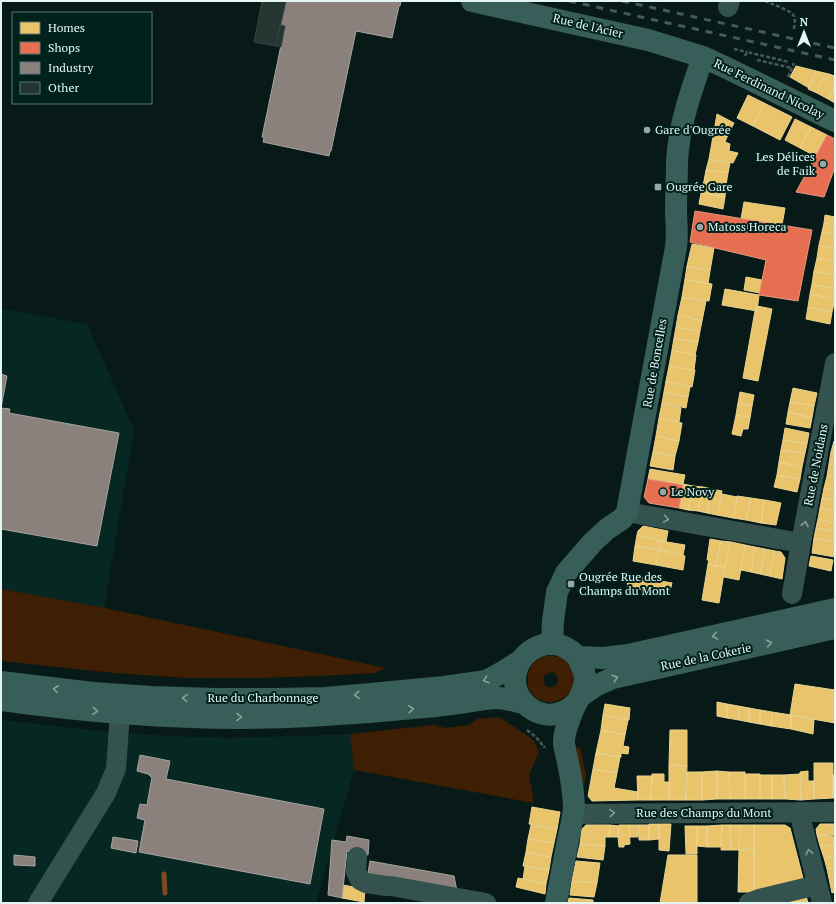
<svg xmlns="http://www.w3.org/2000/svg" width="836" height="904" viewBox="0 0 836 904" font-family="'PT Serif',serif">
	<rect width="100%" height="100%" fill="#081a17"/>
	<path fill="#072722" d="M1,309L87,324L134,430L104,608L1,589Z
		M1,720L99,731L168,736L225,738L300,736L350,734L354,770L316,903H1Z"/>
	<path fill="#3e1f03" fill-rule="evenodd" d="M1,589L100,607L386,668L374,673L319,676L261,678H188L114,673L1,661Z
		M545,656C580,652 584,697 553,702C548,703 541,701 536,698C526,690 525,675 532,665C535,661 540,658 545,656ZM553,672C567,681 548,694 544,683C541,676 547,673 553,672Z
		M499,717L525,734L534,741L539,752L534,764L529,774L534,803L354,770L350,734L434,725L445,728L469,725L477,719Z
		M580,747L586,776L582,794L573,748Z"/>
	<path fill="#e9c46a" stroke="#e8d393" d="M796,66L816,71L809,88L790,77Z
		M816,71L829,74L827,79L823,78L817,93L808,89Z
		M829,74L835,76V86L828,99L817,93L823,78L827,79Z
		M835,86V103L828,99Z
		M748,95L764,103L753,126L737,118Z
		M764,103L792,117L780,140L753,126Z
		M717,114L734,123L727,137L714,131Z
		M795,119L811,127L800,148L785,140Z
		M811,127L827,135L815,156L800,148Z
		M714,131L727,137L725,142L730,144L729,151L738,153L733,163L709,159Z
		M709,159L730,163L728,173L706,170Z
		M706,170L728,173L726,185L704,181Z
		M704,181L726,185L725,197L701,193Z
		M701,193L725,197L723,209L699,204Z
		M744,202L785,208L782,225L741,219Z
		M825,215L835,217V225L824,223Z
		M824,223L835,225V234L822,232Z
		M822,232L835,234V249L819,245Z
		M692,244L714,248L710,271L687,266Z
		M819,245L835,249V262L817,258Z
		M817,258L835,262V275L814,271Z
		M687,266L710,271L708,284L685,279Z
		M814,271L835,275V289L812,284Z
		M746,277L762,280L760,293L744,290Z
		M685,279L712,284L709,301L682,297Z
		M812,284L835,289V299L810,294Z
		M725,289L759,295L757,311L722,305Z
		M810,294L835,299L832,312L808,307Z
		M682,297L706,301L702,321L678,315Z
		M757,306L772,309L758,381L743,378L755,311H757Z
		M808,307L832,312L830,324L806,319Z
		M678,315L702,321L700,331L676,327Z
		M676,327L700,331L698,342L674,338Z
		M674,338L698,342L695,355L672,350Z
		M672,350L696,355L694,370L669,366Z
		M669,366L695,370L692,387L666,381Z
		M666,381L690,387L688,397L664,392Z
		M793,388L817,393L814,406L790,402Z
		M664,392L688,397L686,408L662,403Z
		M740,392L754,395L752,406L738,403Z
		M790,402L814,406L812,418L788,412Z
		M662,403L681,408L679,422L659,418Z
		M738,403L752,406L750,418L736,415Z
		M788,412L812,418L810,428L786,424Z
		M736,415L750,418L748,429H743L741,436L732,434Z
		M659,418L682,423L679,441L656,436Z
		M785,428L809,433L807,444L783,440Z
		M656,436L679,441L675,456L653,452Z
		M783,440L807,444L805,453L781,450Z
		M834,441H835V452H831Z
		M781,450L805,453L802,467L779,462Z
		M653,452L675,456L673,470L650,466Z
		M831,452H835V465L829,464Z
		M779,462L802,467L800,479L777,475Z
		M829,464L835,465V477L827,476Z
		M650,469L685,475L683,484V485L648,479Z
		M777,475L800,479L797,492L774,487Z
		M827,476L835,477V491L824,488Z
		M683,484L693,486L688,510L679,508Z
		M693,486L703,487L698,511L688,510Z
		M703,487L712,489L707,513L698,511Z
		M824,488L835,491V501L822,498Z
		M712,489L722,491L717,515L707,513Z
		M722,494L737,497L733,518L717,515Z
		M737,496L751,498L746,520L733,518Z
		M751,498L764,500L761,523L746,520Z
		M822,498L835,501V511L820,508Z
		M764,500H765L781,503L776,525L761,523Z
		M820,508L835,511V523L818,519Z
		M818,519L835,523V532L816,528Z
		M643,526L668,531L666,542L637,535L638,531Z
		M816,528L835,532V542L814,538Z
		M637,535L661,541L659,550L635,546Z
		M814,538L835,542V557L812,553Z
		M710,539L721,541L716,566L708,564L709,560H707Z
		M661,541L685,545L683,555L659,550Z
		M721,541L731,542L725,567L716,566Z
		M731,542L745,545L739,580L724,577L725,567Z
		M745,545L755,547L751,572L741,570Z
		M635,546L659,550L656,565L633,561Z
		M755,547L765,549L760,574L751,572Z
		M765,549L775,551L769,576L760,574Z
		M659,550L685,556L683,570L656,565Z
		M775,551L781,552L785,558L782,579L769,576Z
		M811,556L833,560L831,571L809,566Z
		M708,564L725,567L719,603L702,600Z
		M629,575L672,583L669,595L627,587Z
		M795,684L835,690V723L790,715Z
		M717,702L727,704V718L717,716Z
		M605,704L630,708L629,720L603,715Z
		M727,704L738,706L739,720L727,718Z
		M738,706L749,708V722L739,720Z
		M749,708L760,710V724L749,722Z
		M760,710L772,712L771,726L760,724Z
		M772,712L791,715V729L771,726Z
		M603,715L628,720L625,735L601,730Z
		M791,715L814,719L813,734L791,729Z
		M601,730L625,735L623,746L629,747L628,754L621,753V757H620L596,753Z
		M670,730H687V766L669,765Z
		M596,753L620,757L617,773L593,769Z
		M814,763H833V798L814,799Z
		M669,765L687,766L686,800H669Z
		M593,769L617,773L614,788L638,792V800L592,801L588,796Z
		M717,771L729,772L730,799H717Z
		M717,771V799L702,800V772Z
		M808,771V781H814V799L801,800L800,772Z
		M687,772H702V800H686Z
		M729,772H745V799H730Z
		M652,774H664V782H669V800H651Z
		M745,774H760V799H745Z
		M800,774L801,800L785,799L784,775Z
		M760,775H772V799H760Z
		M772,775H784L785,799H772Z
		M833,775H835V798H833Z
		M637,776H652L651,800H638Z
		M532,807L560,812L557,829L529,824Z
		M649,824H659V839L649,840Z
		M659,824H671L669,851L659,850Z
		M820,824H835V835H817L816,829Z
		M531,825L557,829L554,843L528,839Z
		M586,825H610L609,837H605V846L580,844L582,829Z
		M610,825L619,826L618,837H609Z
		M619,825H629L630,844L624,845V847H619L618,837Z
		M629,825H639L638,837H630Z
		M639,825H649V840H639Z
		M722,825H730L731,850H721Z
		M722,825L721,847H707V826Z
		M730,825H740L739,850H731Z
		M740,825H754V849L739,850Z
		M754,825H785L790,828L804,882L754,895Z
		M685,826H697V854H686Z
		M697,826H707V847L697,846Z
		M817,835L833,836L835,845L820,846Z
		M528,839L554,843L551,857L526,852Z
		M580,844L605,846L603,860L577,857Z
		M835,845V856L824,858L820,846Z
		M754,849V892H738L739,850Z
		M526,852L551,857L549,870L523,866Z
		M668,855H697V903H660Z
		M835,856V867L827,869L824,858Z
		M576,861L600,863L597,883L572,881Z
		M525,866L549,870L546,884L523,879Z
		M835,867V892L832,893L827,869Z
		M518,878L546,884L545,894L516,887Z
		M572,881L597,883L594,897L570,895Z
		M343,885L365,889L364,902L342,898Z
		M805,892L808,903H786L785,897Z
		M569,898L593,900V903H568Z"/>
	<path fill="#e76f51" stroke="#e69881" d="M827,135L835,139V167L824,197L796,192Z
		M695,211L812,230L798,301L759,295L766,260L690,242Z
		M648,479L683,485L679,508L649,503L644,497Z"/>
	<path fill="#8a817c" stroke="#a5a49f" d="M286,1H401L400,6H399L392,38L356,31L331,151H330L329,156L263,142L264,138L262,137L285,26L280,25Z
		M1,374L7,376L1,408L10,409L9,413L119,433L97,546L1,529Z
		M140,755L170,761L166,779L324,809L310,884L139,852L145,820L137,818L140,804L147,805L152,777H151L148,774L137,771Z
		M347,836L369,840L368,855L347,851L342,898L328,895L332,840L346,842Z
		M113,837L138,841L136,853L111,848Z
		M14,855L35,857V866L14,865Z
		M370,861L454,876L457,891L367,879Z"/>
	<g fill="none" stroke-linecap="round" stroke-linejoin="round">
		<path stroke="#7f4a20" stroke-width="5" d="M164,874L165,893"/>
	</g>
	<path fill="#253633" stroke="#354441" d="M262,1H286L276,46L254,42Z
		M280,25L285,26L281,47L276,46Z"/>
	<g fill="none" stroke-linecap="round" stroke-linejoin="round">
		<path stroke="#435a56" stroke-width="2.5" stroke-dasharray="4 2" stroke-linecap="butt" d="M765,1C771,4 791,10 794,16C796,20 794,26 794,30
			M734,49L747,52
			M745,56L747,52L789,62
			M757,60L792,68
			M788,77L794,63
			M527,730L536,737L544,747L545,746"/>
		<path stroke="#34534f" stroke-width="20" d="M728,7L730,1
			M627,512L801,543L835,363
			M792,594L801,543
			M799,812L822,903
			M573,814L835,812
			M357,857L356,872L360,880L366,883L386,886H391L486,903
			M38,903L106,793L116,769L120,713
			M749,903L759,899L817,885"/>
		<path stroke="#375e58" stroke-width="22" d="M472,1L648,40L703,57L727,68L835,121
			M552,644L553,621L557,592L566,573L579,558L593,542L607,529L622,519L627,512L676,247C678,235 676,223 676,210C676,194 677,178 677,161C679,125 691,91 703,57
			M577,657L603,658L628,655L835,609
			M1,682L93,693L152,697L215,699H275L325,698L371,694L444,687L486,681L501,673L520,661
			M581,696L595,686L613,678L835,628
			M1,700C103,714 206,722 309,716C348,714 386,711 424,707C438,706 452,704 466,702C477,700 488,698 499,698C507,699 515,701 523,703
			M556,903C560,882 564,861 568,840C570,829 574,817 574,805C573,790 571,776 568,763C567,756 564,748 564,742C564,731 572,711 577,702C581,694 585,688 585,679C585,674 584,670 581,665C580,662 579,659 577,657C575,654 571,651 568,649C548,636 521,650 516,672C509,700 540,724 565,711C570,709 574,705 577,702"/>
		<path stroke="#445b58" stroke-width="3" stroke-dasharray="7 7" stroke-linecap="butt" d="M569,1L835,60
			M622,1L835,48"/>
	</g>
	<defs><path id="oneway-chevron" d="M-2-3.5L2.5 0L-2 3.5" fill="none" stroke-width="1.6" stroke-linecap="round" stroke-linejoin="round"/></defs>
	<g stroke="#839c98">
		<use href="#oneway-chevron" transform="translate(666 519) rotate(10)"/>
		<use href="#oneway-chevron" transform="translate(805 524) rotate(-79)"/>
		<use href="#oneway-chevron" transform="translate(612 813) rotate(-1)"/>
		<use href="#oneway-chevron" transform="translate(809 852) rotate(-104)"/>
	</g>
	<g stroke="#85a29d">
		<use href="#oneway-chevron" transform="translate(715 636) rotate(168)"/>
		<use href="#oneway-chevron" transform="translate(769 643) rotate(-13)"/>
		<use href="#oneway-chevron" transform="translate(615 678) rotate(-17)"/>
		<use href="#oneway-chevron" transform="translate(486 680) rotate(162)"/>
		<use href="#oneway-chevron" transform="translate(56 689) rotate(-173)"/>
		<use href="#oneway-chevron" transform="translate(357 695) rotate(176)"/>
		<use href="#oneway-chevron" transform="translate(185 698) rotate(-178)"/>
		<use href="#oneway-chevron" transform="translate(411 709) rotate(-5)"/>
		<use href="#oneway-chevron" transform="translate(95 711) rotate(5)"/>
		<use href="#oneway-chevron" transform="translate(239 717) rotate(1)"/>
	</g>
	<g fill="#97a9a5" stroke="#01211d" stroke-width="1.5">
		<circle cx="647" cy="130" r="4"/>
		<circle cx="823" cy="164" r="4"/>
		<rect x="654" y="183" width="8" height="8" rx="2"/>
		<circle cx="700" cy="227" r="4"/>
		<circle cx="663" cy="492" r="4"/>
		<rect x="567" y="580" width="8" height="8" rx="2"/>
	</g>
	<g text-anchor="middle" stroke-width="4" stroke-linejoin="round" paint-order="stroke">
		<g font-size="12" fill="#e4f6f2" stroke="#01211d">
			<text transform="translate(588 26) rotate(13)" y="4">Rue de l'Acier</text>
			<text transform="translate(769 89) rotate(26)" y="4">Rue Ferdinand Nicolay</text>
			<text transform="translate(655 363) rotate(-80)" y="4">Rue de Boncelles</text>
			<text transform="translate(816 465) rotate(-79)" y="4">Rue de Noidans</text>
			<text transform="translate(706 657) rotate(-12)" y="4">Rue de la Cokerie</text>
			<text x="263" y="702">Rue du Charbonnage</text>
			<text x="704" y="817">Rue des Champs du Mont</text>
		</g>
		<g font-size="12" fill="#e4f6f2" stroke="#01211d" text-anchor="start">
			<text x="655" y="134">Gare d'Ougrée</text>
			<text x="815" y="161" text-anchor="end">Les Délices<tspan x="815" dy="14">de Faik</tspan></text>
			<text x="666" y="191">Ougrée Gare</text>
			<text x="708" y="231">Matoss Horeca</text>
			<text x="671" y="496">Le Novy</text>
			<text x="579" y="581">Ougrée Rue des<tspan x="579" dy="14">Champs du Mont</tspan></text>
		</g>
	</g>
	<rect width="836" height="904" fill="none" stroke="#e4f6f2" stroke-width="4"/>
	<rect x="12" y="12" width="140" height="92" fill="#01211d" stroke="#5c7672"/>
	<rect x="20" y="22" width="20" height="12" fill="#e9c46a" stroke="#5c7672"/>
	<text x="48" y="32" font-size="12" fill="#e4f6f2">Homes</text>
	<rect x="20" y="42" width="20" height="12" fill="#e76f51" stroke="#5c7672"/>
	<text x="48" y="52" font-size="12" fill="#e4f6f2">Shops</text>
	<rect x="20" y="62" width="20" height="12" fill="#8a817c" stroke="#5c7672"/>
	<text x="48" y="72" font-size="12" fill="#e4f6f2">Industry</text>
	<rect x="20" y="82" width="20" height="12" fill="#253633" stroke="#5c7672"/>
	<text x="48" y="92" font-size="12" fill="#e4f6f2">Other</text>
	<g transform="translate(804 32)" stroke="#01211d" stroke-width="3" paint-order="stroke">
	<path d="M0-3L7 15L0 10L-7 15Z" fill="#e4f6f2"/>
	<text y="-6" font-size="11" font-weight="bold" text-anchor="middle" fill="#e4f6f2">N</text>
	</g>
</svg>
